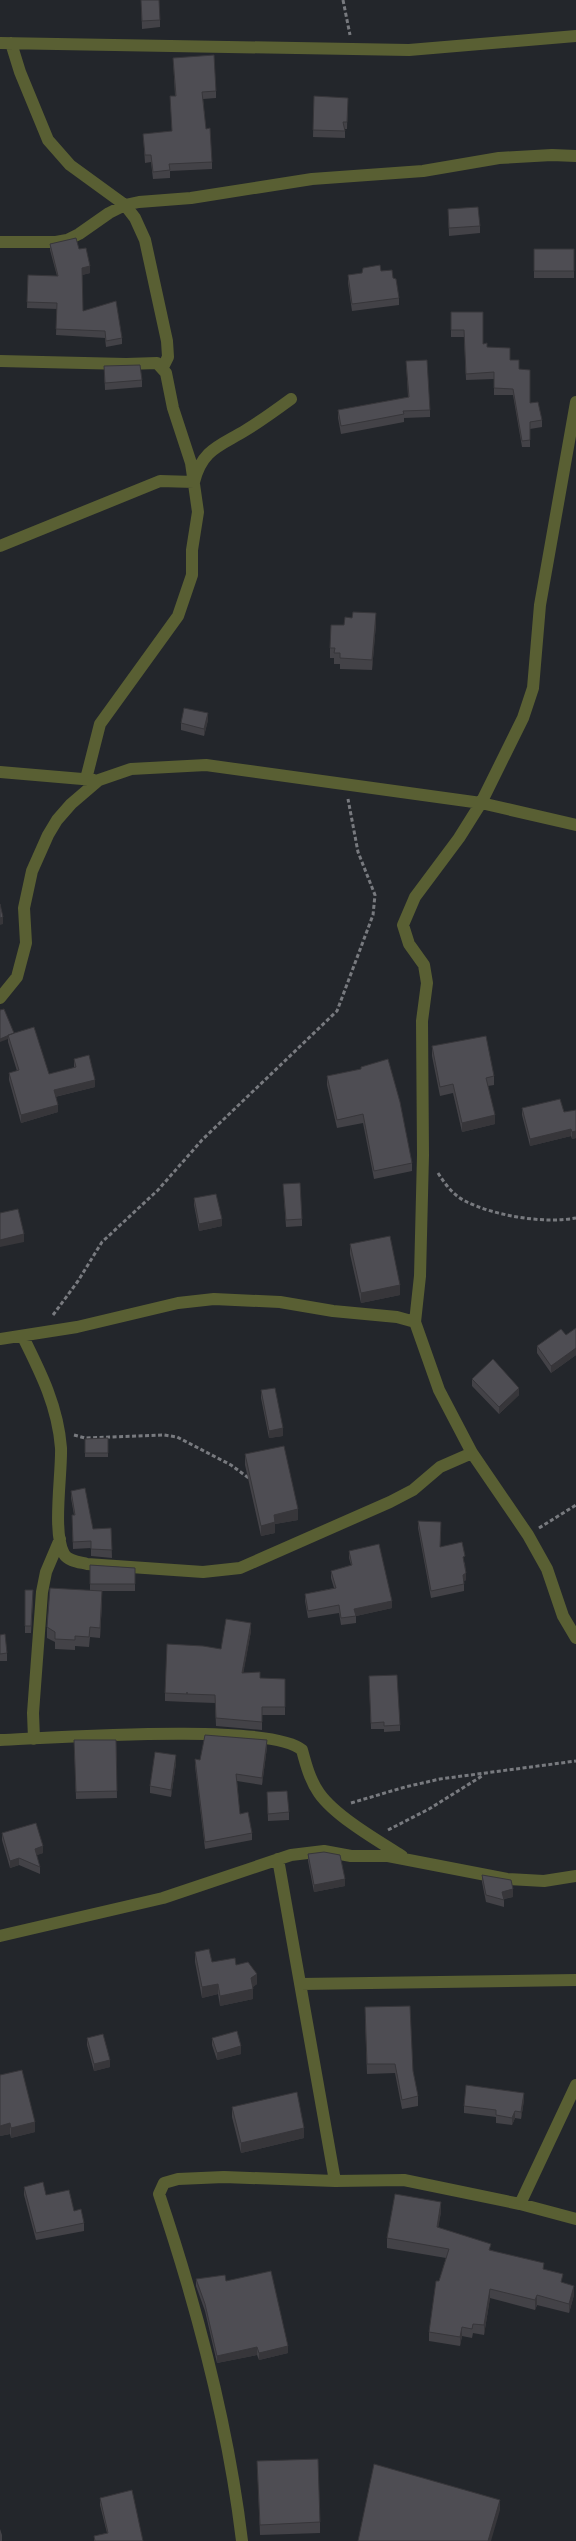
<svg xmlns="http://www.w3.org/2000/svg" width="576" height="2541" viewBox="0 0 576 2541" font-family="Jost,sans-serif">
	<rect width="100%" height="100%" fill="#23262b"/>
	<g fill="none" stroke-linecap="round" stroke-linejoin="round">
		<path stroke="#787a7f" stroke-width="3" stroke-dasharray="4 2.5" stroke-linecap="butt" d="M343,0L350,35
			M438,1173C445,1184 453,1195 465,1201C495,1216 544,1224 576,1218
			M53,1315L78,1281L102,1242L158,1190L202,1140L337,1011L373,915L375,895L358,852L348,799
			M74,1435L85,1438L164,1435L177,1437L231,1465L250,1479
			M539,1528L576,1505
			M351,1803L405,1787L440,1779L576,1761
			M388,1830L429,1809L482,1776"/>
		<path stroke="#595f33" stroke-width="12" d="M0,43L409,50L576,36
			M11,43L20,72L48,140L70,165L125,205L135,218L145,240L167,341L168,357L163,367
			M0,242H56L67,240L79,234L109,213L125,205L139,202L191,198L312,179L423,171L499,158L552,155L576,156
			M0,361L126,364L157,363L166,373L173,408L191,463L198,512L192,550V575L178,616L100,724L86,779
			M0,546L160,481L194,482C202,449 220,446 246,430C261,421 276,410 291,399
			M0,772L94,780
			M0,998L17,977L26,943L24,908L32,871L48,835L57,820L71,804L99,780L131,769L206,765L481,803L576,825
			M415,1322L420,1276L423,1155L422,1021L427,983L424,965L409,944L403,925L415,897L459,838L481,803L523,718L533,688L540,605L576,402
			M23,1337C41,1373 58,1407 61,1448C62,1473 52,1533 64,1554C68,1561 79,1562 87,1564L203,1572L240,1568L390,1502L413,1490L440,1467L472,1453
			M0,1339L77,1327L178,1303L214,1299L280,1302L333,1311L397,1317L415,1322L439,1390L472,1453L528,1535L547,1569L563,1616L576,1638
			M34,1739L33,1713L42,1592L46,1572L60,1539
			M0,1740C51,1738 272,1722 302,1750C306,1765 310,1780 319,1793C335,1816 378,1841 402,1856
			M278,1859L335,2181
			M0,1936L163,1898L291,1855L324,1851L351,1856H388L507,1879L544,1881L576,1876
			M300,1984L576,1980
			M520,2204L576,2085
			M242,2541C228,2423 197,2307 159,2194L164,2183L178,2179L224,2177L335,2181L404,2180L520,2204L576,2219"/>
	</g>
	<path fill="#434247" d="M141,0L160,20V27L142,29Z
		M173,58L216,91V98L203,99L206,129L212,162V169L170,171V178L153,179L151,162L145,163L143,134L172,131L170,96H175Z
		M314,96L348,98L347,129H345V138L313,137Z
		M448,209L480,226V233L449,236Z
		M50,244L79,249L90,273L82,275L83,311L122,338V344L106,347L105,338L56,335L57,309L27,308L28,275L57,276L50,250Z
		M534,249H574V278H534Z
		M381,271L393,278L399,298V305L352,311L348,283V275Z
		M451,312L483,344L487,347L510,360L519,369L530,403L542,420V427L530,429V447H522L513,395H494V379L466,380L464,337H451Z
		M406,361L430,410V417L404,418V422L341,434L338,418V410L408,397Z
		M104,366L142,380V387L105,390Z
		M376,624L372,670L340,669V664H334V658H330V648L344,625Z
		M208,720L204,736L181,730V723Z
		M0,1010L14,1033L49,1074L74,1068V1059L95,1087L55,1097L58,1112L21,1123L9,1080V1073L17,1071L8,1042V1039Z
		M432,1046L494,1076V1085L488,1086L495,1124L462,1132L453,1093L440,1096L432,1056Z
		M361,1067L412,1163V1171L374,1179L363,1123L337,1128L327,1085V1076L361,1069Z
		M522,1108L564,1112L576,1110V1138L572,1139L571,1136L530,1146L522,1115Z
		M283,1184L302,1219V1226L286,1227Z
		M194,1198L222,1226L199,1231L194,1205Z
		M350,1244L400,1295L361,1303L350,1254Z
		M576,1328V1355L551,1373L537,1353V1346L566,1335Z
		M472,1379L519,1395L499,1414L472,1386Z
		M261,1390L283,1436L269,1438L261,1398Z
		M108,1438V1457H85V1439Z
		M245,1454L298,1520L275,1524V1533L261,1536L245,1465Z
		M71,1491L93,1529L111,1528L112,1558L91,1556V1548L73,1549L72,1515H74L71,1498Z
		M418,1521L441,1529L440,1547L465,1563L466,1580L464,1581V1591L431,1598L418,1528Z
		M349,1551L392,1608L356,1616V1623L341,1625L339,1613L308,1618L305,1601V1594L334,1588L331,1578V1571L351,1565L349,1558Z
		M90,1565L135,1568V1591H91L102,1602L100,1638L90,1637L89,1647L75,1646V1650L55,1649V1642L47,1638V1627L90,1591Z
		M25,1590L33,1598L31,1633H25Z
		M251,1631L243,1673L260,1678L285,1679V1715H262V1730L216,1726L215,1703L187,1702V1700V1702L165,1701V1693L221,1649Z
		M0,1635L7,1653V1661H0Z
		M369,1682L400,1725V1731L384,1732V1729H371Z
		M74,1740H116L117,1798L76,1799Z
		M267,1747L262,1785L237,1781L240,1814L252,1833V1840L205,1849L195,1766V1759L200,1760Z
		M176,1763L171,1797L150,1793V1786Z
		M267,1792L289,1812V1820L268,1821Z
		M2,1833L43,1853L36,1855L40,1867V1874L19,1865L10,1868L2,1840Z
		M308,1854L345,1886L314,1892L308,1861Z
		M482,1875L513,1897L504,1899V1907L486,1902L482,1882Z
		M195,1952L212,1962L236,1965L257,1984L252,1987L253,1999L220,2006L218,1994L202,1998L195,1962Z
		M365,2017L413,2071L418,2096V2106L402,2109L395,2073L367,2074Z
		M87,2038L110,2067L94,2071L87,2045Z
		M212,2038L241,2054L217,2060L212,2045Z
		M0,2075L35,2132L11,2138L10,2134L0,2136Z
		M524,2100L521,2119L515,2118L512,2125L496,2123V2117L464,2113V2106Z
		M232,2107L304,2138L241,2153L232,2117Z
		M24,2187L46,2195L74,2211L84,2223V2231L36,2240L24,2195Z
		M441,2212L438,2227L491,2250L544,2269L563,2283L574,2295L569,2313L537,2305L535,2310L490,2298L484,2335L473,2333L472,2338L462,2336L460,2346L429,2341V2332L439,2281L446,2258L387,2248V2238Z
		M196,2279L226,2281L288,2353L259,2360L257,2355L217,2363L205,2311L196,2286Z
		M257,2461L320,2522V2533L260,2535Z
		M100,2498L143,2541H94V2536L107,2533L100,2505Z
		M0,2529L2,2535V2541H0Z"/>
	<path fill="#37363a" d="M90,266V273L82,275V268Z
		M376,613V624L372,670V660Z
		M208,713V720L204,736V729Z
		M3,917V924L0,925V918Z
		M8,1035V1039L0,1042V1039Z
		M95,1080V1087L54,1097V1090Z
		M58,1105V1112L21,1123V1115Z
		M495,1115V1124L462,1132V1123Z
		M571,1129V1136L530,1146V1139Z
		M576,1131V1138L572,1139V1132Z
		M222,1219V1226L199,1231V1224Z
		M24,1234V1242L0,1247V1240Z
		M400,1285V1295L361,1303V1293Z
		M576,1348V1355L551,1373V1366Z
		M519,1388V1395L499,1414V1407Z
		M283,1428V1436L269,1438V1431Z
		M298,1509V1520L275,1524V1533L261,1536V1526L274,1515Z
		M466,1573V1580L463,1582V1575Z
		M102,1591V1602L100,1638V1628Z
		M392,1601V1608L356,1616L354,1609Z
		M251,1623V1631L242,1681V1673Z
		M267,1740V1747L262,1785V1778Z
		M176,1755V1763L171,1797V1790Z
		M43,1846V1853L35,1856V1849Z
		M19,1858V1865L10,1868V1861Z
		M345,1879V1886L314,1892V1885Z
		M513,1889V1897L502,1899V1892Z
		M257,1974V1984L251,1989V1978Z
		M218,1984V1994L202,1998V1987Z
		M253,1989V1999L220,2006V1996Z
		M241,2046V2054L217,2060V2053Z
		M110,2060V2067L94,2071V2064Z
		M524,2093V2100L521,2119V2112Z
		M515,2111V2118L512,2125V2118Z
		M35,2122V2132L11,2138V2128Z
		M10,2123V2134L0,2136V2126Z
		M304,2128V2138L241,2153V2143Z
		M441,2202V2212L437,2236V2227Z
		M574,2286V2295L569,2313V2304Z
		M490,2289V2298L484,2335V2325Z
		M537,2295V2305L535,2310V2300Z
		M462,2327V2336L460,2346V2337Z
		M288,2346V2353L259,2360V2353Z
		M257,2347V2355L217,2363V2356Z
		M500,2500V2510L491,2541H488Z"/>
	<path fill="#4e4d53" stroke="#37363a" d="M141,0H159L160,20L142,21Z
		M214,55L216,91L202,92L206,129L210,128L212,162L169,164L170,170L153,172L151,155H145L143,134L172,131L170,96H176L173,58Z
		M314,96L348,98L347,122H343L345,131L313,130Z
		M478,207L480,226L449,228L448,209Z
		M76,238L79,249L86,248L90,266L82,268L83,311L116,301L122,338L106,341L105,331L56,329L57,303L27,302L28,275L58,276L50,244Z
		M534,249H574V271H534Z
		M380,265L381,271L392,270L393,278L396,279L399,298L352,304L348,275L362,273L363,268Z
		M451,312H483V344L487,343V347L510,348V360H519V369L530,370V403L538,402L542,420L530,422V440L522,441L513,389L494,388V372L466,374L464,330H451Z
		M427,360L430,410L403,411L404,414L341,426L338,410L409,397L406,361Z
		M140,365L142,380L105,383L104,366Z
		M353,612L376,613L372,660L340,658V653H334L335,648H330L331,625H344L345,617L352,618Z
		M184,708L208,713L204,729L181,723Z
		M0,904L3,917L0,918Z
		M4,1009L14,1033L0,1039V1010Z
		M34,1027L49,1074L76,1067L74,1059L89,1055L95,1080L54,1090L58,1105L21,1115L9,1073L19,1070L8,1035Z
		M486,1036L494,1076L486,1078L495,1115L462,1123L453,1084L440,1087L432,1046Z
		M388,1059L400,1102L412,1163L374,1171L363,1114L337,1120L327,1076L361,1069V1067Z
		M560,1099L564,1112L576,1110V1131L572,1132L571,1129L530,1139L522,1108Z
		M300,1183L302,1219L286,1220L283,1184Z
		M216,1194L222,1219L199,1224L194,1198Z
		M18,1209L24,1234L0,1240V1213Z
		M390,1236L400,1285L361,1293L350,1244Z
		M576,1328V1348L551,1366L537,1346L561,1329L566,1335Z
		M493,1359L519,1388L499,1407L472,1379Z
		M275,1388L283,1428L269,1431L261,1390Z
		M108,1438V1453H85V1439Z
		M284,1446L298,1509L274,1515L275,1522L261,1526L245,1454Z
		M85,1488L93,1529L111,1528L112,1550L91,1549V1541L73,1542L72,1515H75L71,1491Z
		M418,1521L441,1522L440,1547L462,1542L465,1556L463,1557L466,1573L463,1575L464,1584L431,1591Z
		M379,1544L392,1601L354,1609L356,1616L341,1618L339,1605L308,1611L305,1594L336,1588L331,1571L352,1565L349,1551Z
		M90,1565L135,1568V1584H90Z
		M50,1588L102,1591L100,1628L90,1627L89,1637L75,1636V1640L55,1639V1632L47,1627Z
		M25,1590H33L31,1626H25Z
		M226,1619L251,1623L242,1673L260,1672V1678L285,1679V1707H262V1722L216,1718L215,1695L187,1694V1692V1694L165,1693L167,1644L203,1646L221,1649Z
		M5,1634L7,1653L0,1654V1635Z
		M397,1675L400,1725L384,1726V1722L371,1723L369,1676Z
		M205,1735L267,1740L262,1778L236,1774L240,1814L248,1812L252,1833L205,1842L195,1759L200,1760Z
		M74,1740H116L117,1791L76,1792Z
		M155,1752L176,1755L171,1790L150,1786Z
		M287,1791L289,1812L268,1814L267,1792Z
		M36,1823L43,1846L35,1849L40,1867L19,1858L10,1861L2,1833Z
		M324,1852L340,1855L345,1879L314,1885L308,1854Z
		M482,1875L511,1880L513,1889L502,1892L504,1900L486,1895Z
		M209,1949L212,1962L235,1958L236,1965L248,1962L257,1974L251,1978L253,1989L220,1996L218,1984L202,1987L195,1952Z
		M410,2006L413,2071L418,2096L402,2100L395,2064H367L365,2007Z
		M237,2031L241,2046L217,2053L212,2038Z
		M103,2034L110,2060L94,2064L87,2038Z
		M22,2070L35,2122L11,2128L10,2123L0,2126V2075Z
		M466,2085L524,2093L521,2112L515,2111L512,2118L496,2115V2110L464,2106Z
		M297,2092L304,2128L241,2143L232,2107Z
		M43,2182L46,2195L69,2190L74,2211L81,2209L84,2223L36,2233L24,2187Z
		M395,2194L441,2202L437,2227L491,2244L489,2250L544,2263L543,2269L563,2274L561,2282L574,2286L569,2304L537,2295L535,2300L490,2289L484,2325L473,2324L472,2329L462,2327L460,2337L429,2332L436,2281H439L449,2249L387,2238Z
		M271,2271L288,2346L259,2353L257,2347L217,2356L205,2304L196,2279L225,2275L226,2281Z
		M318,2459L320,2522L260,2525L257,2461Z
		M374,2464L500,2500L488,2541H358Z
		M132,2490L143,2541H95L94,2536L108,2533L100,2498Z"/>
</svg>
